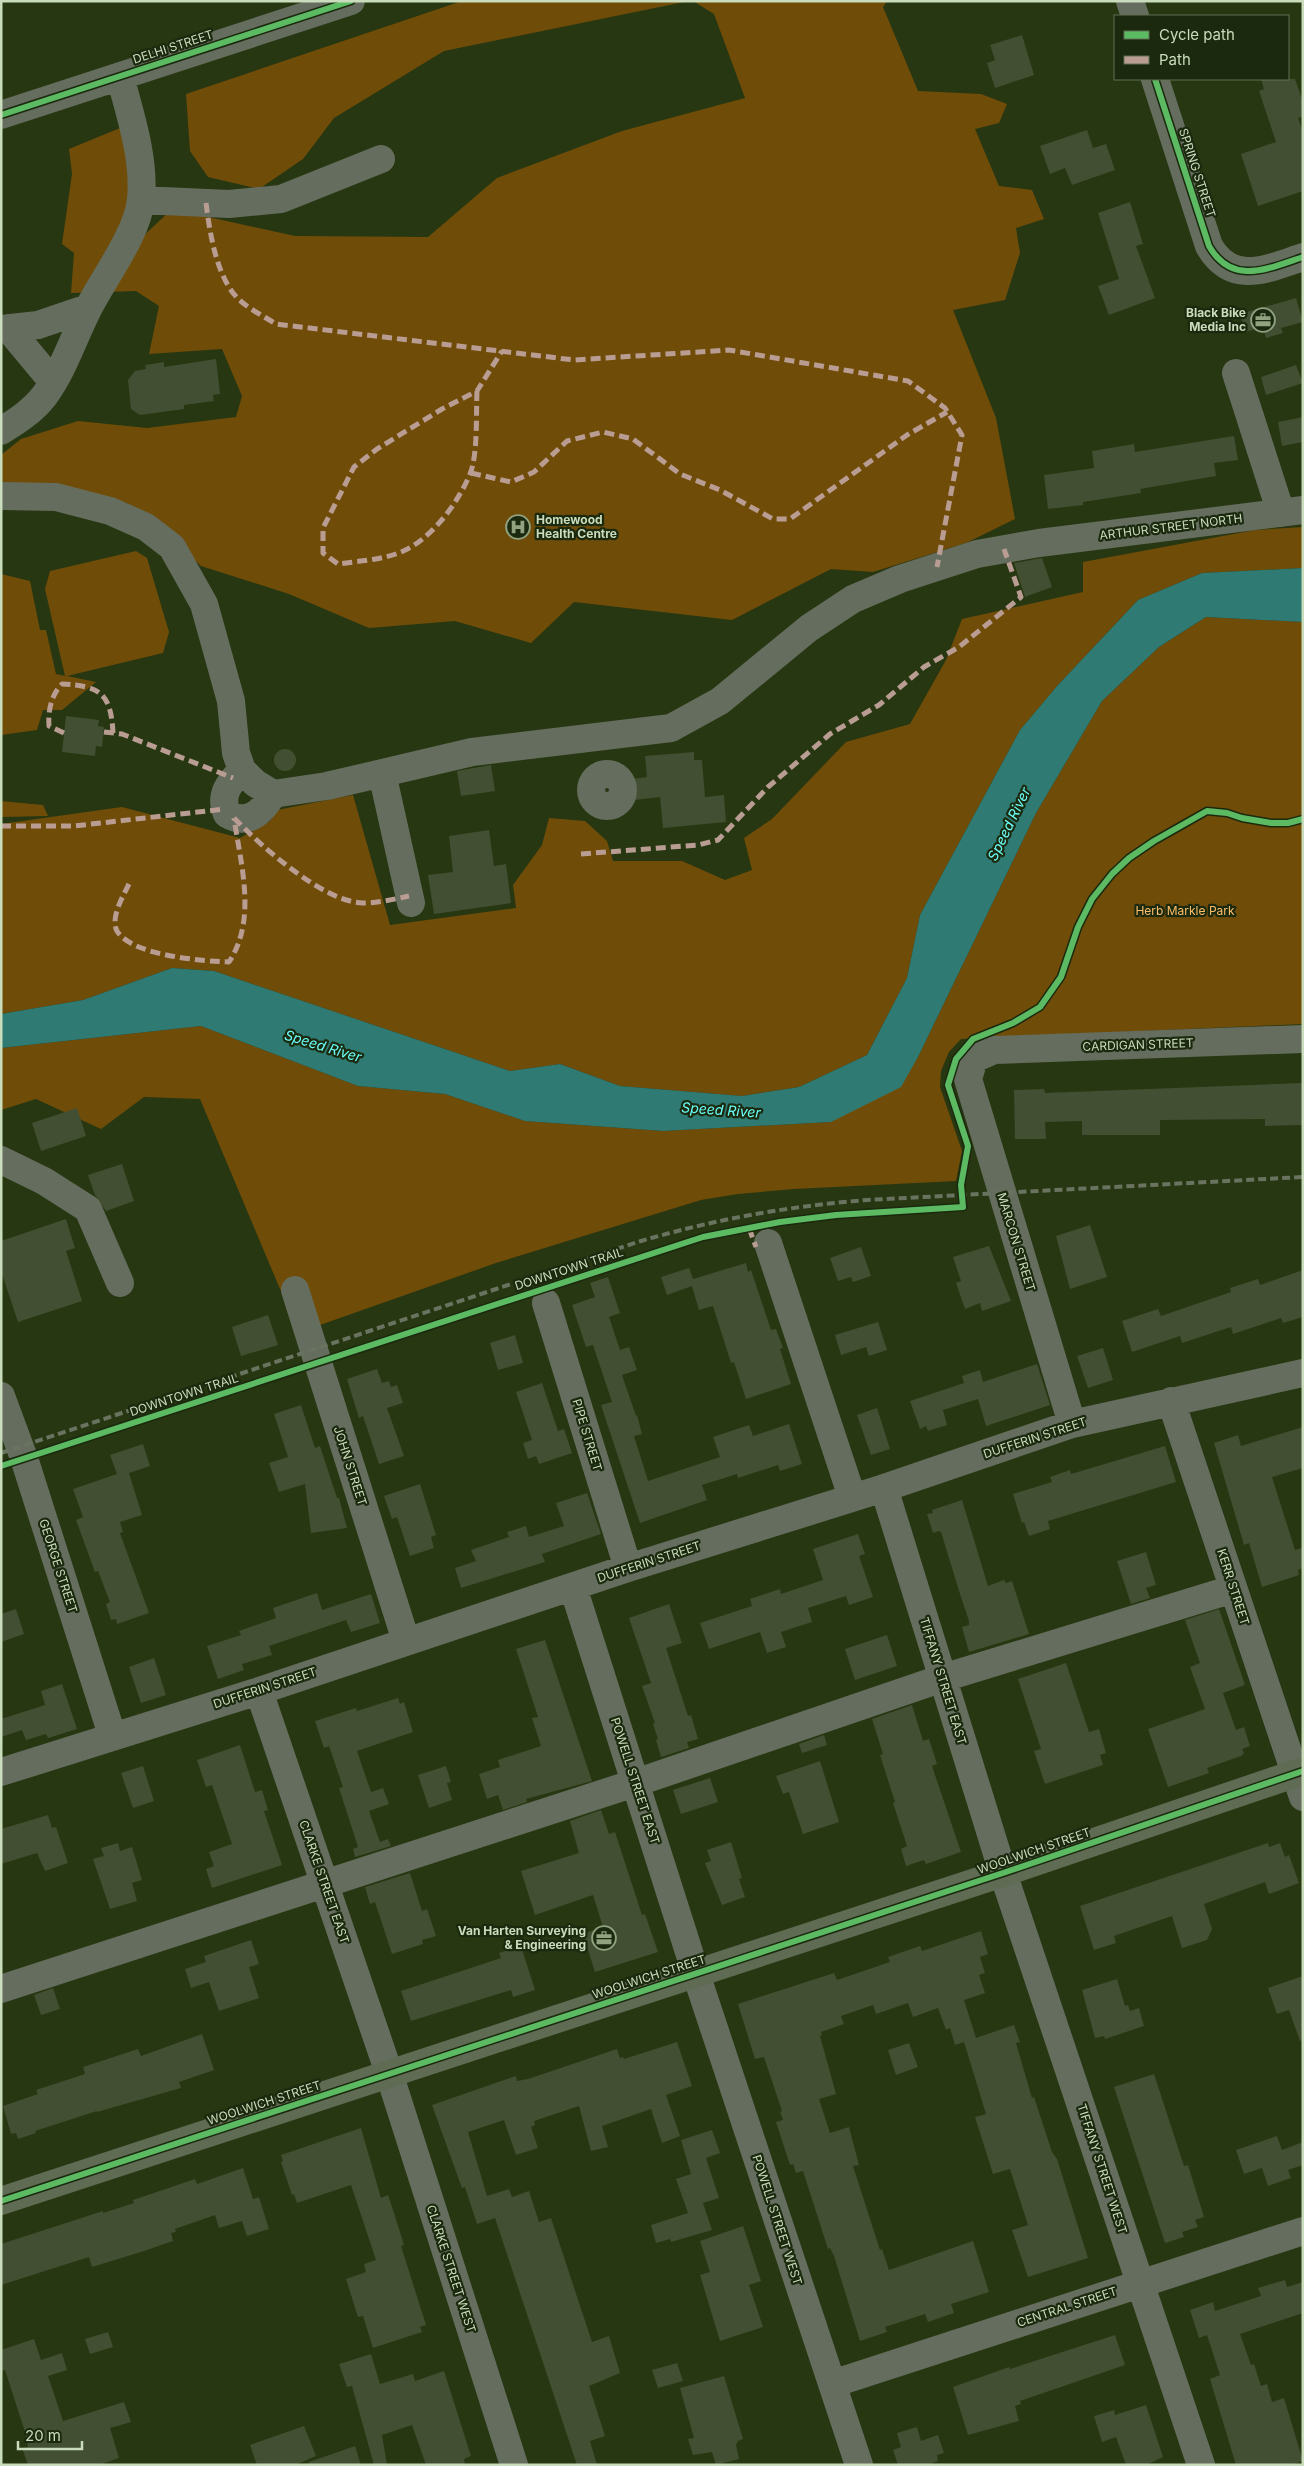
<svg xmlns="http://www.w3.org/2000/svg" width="1304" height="2466" viewBox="0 0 1304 2466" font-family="Inter,sans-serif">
	<rect width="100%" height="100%" fill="#273711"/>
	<path fill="#704c09" d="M462,1H689L444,51L334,118L303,159L259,189L208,177L190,151L186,94Z
		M693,1H887L883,7L918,91L981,94L1007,104L999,123L975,129L999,186L1032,190L1044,219L1016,228L1020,253L1005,300L953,310L996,418L1015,519L966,543L873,572L831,569L732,620L574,602L531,643L455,621L369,628L289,594L201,566L159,526L127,503L1,482V455L21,439L78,421L147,428L236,417L242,396L222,349L149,354L159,306L136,291L71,293L74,253L62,244L72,174L69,149L125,126L138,241L172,209L295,236L428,237L497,178L622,131L745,98L714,14Z
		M1303,527V568L1202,573L1138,600L1058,685L1020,730L920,915L907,978L867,1055L799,1087L742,1096L620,1086L560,1064L510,1071L214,971L172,968L83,1000L1,1014V824L122,807L240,838L270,821L277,810L353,795L390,925L516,908L513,885L542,845L549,818L585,821L607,841L613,861H682L725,880L752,870L744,838L772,819L846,742L910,724L946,660L962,619L1083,592V562L1255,530Z
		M136,551L147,558L169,632L163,653L67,676L96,682L62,710H43L37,730L1,735V574L30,581L40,630H46L56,674L65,676L45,589L50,571Z
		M1206,617L1303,622V1024L961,1039L949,1052L941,1071L940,1087L962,1151L956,1181L794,1189L738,1194L701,1200L496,1263L303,1331L280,1289L200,1099L144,1097L101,1129L36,1099L1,1110V1048L201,1026L358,1086L445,1094L525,1121L663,1131L831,1122L918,1057L1036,813L1102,701L1159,647Z
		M1,801L43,805L48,816L1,817Z"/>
	<path fill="#307a74" d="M1303,568V622L1206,617L1159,647L1102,701L1036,813L918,1057L901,1087L831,1122L663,1131L525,1121L445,1094L358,1086L201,1026L1,1048V1014L83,1000L172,968L214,971L510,1071L560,1064L620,1086L742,1096L799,1087L867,1055L907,978L920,915L1020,730L1058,685L1138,600L1202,573Z"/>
	<path fill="#424f32" d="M1022,35L1034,75L995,88L987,63L995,60L990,45Z
		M1261,79H1295L1303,102V116L1298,118L1303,132V191L1258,206L1241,154L1276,142L1259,91L1264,89Z
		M1087,130L1093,148L1106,144L1115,170L1072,185L1065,168L1050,174L1040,146Z
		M1130,202L1143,244L1136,246L1155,298L1109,315L1098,286L1119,279L1098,213Z
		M1296,298L1303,322L1281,328L1283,333L1266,338L1263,327L1245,332L1240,314Z
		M216,359L220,394L213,395L214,401L184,405V409L140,415L131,409L128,380L135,371L146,369L145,365L164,362V367Z
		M1296,365L1303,383L1266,395L1261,377Z
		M1303,417V442L1282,446L1278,422Z
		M1234,436L1238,460L1214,463L1216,476L1140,489L1141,493L1083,502V505L1048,509L1044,475L1094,468L1092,451L1134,444L1135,452Z
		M1042,558L1052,587L1025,597L1014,563Z
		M66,716L99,720L98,726L104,727L102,747L96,746L95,756L62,752Z
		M274 760a11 11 0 1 1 22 0a11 11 0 1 1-22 0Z
		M694,752V760H702L705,797L724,795L726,822L663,828L660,797L635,800L633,779L647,777L645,756Z
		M491,765L495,791L461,796L457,771Z
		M489,830L494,866L506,864L511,903L434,914L428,875L453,872L449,836Z
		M1303,1083V1125L1265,1126V1119L1160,1120V1135H1082V1121L1045,1122L1046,1139H1015L1014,1090L1044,1089L1045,1093Z
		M77,1108L86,1136L41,1151L32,1123Z
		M122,1164L134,1201L106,1211L95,1195L88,1175Z
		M66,1219L75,1248L66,1251L82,1301L18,1322L1,1271V1241Z
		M1090,1225L1107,1277L1070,1289L1056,1236Z
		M989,1246L1011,1301L982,1311L980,1303L965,1309L956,1283L961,1281L953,1257Z
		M861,1247L871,1276L853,1282L851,1277L838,1281L830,1258Z
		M746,1263L748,1272L751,1270L771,1330L776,1329L783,1348L780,1349L791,1384L746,1399L734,1362L731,1363L713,1306L699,1310L692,1286L667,1295L661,1277L689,1268L693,1279Z
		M1303,1270V1317L1283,1323L1281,1318L1233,1334L1231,1327L1182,1343L1180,1336L1132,1352L1122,1321L1158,1309L1161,1316L1231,1292L1230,1288L1258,1279L1260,1285Z
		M608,1277L620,1313L609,1317L620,1350L629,1347L637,1370L622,1375L636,1416L637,1415L642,1434L634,1436L648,1481L720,1457L713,1437L749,1425L753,1436L789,1424L802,1464L780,1471L778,1465L738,1478L737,1474L702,1485L707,1500L640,1523L601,1405L612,1402L593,1345L586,1347L572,1305L595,1297L590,1283Z
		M268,1315L278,1345L241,1356L232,1327Z
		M878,1322L887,1350L869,1356L866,1347L841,1355L835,1335Z
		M515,1335L523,1363L498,1370L490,1343Z
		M1103,1348L1113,1380L1088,1388L1077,1356Z
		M1037,1364L1050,1405L986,1426L978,1399L943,1410L947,1425L928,1431L926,1426L920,1429L910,1401L964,1383L962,1376L980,1370L983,1382Z
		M377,1369L382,1383L389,1381L391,1387L397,1385L403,1403L387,1408L404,1456L379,1464L363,1416L359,1418L347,1379Z
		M542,1383L558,1431L564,1429L572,1453L539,1464L536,1456L528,1459L523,1443L532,1440L516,1392Z
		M301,1405L315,1448L320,1446L337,1498H339L347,1528L311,1533L305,1484L279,1492L269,1463L288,1457L274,1414Z
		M877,1408L890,1449L871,1455L857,1415Z
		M1303,1427V1468L1272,1477L1295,1550L1303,1548V1568L1298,1570L1299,1575L1262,1587L1249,1543L1244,1545L1214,1443L1238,1435L1241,1446Z
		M143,1444L150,1466L129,1473L142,1515L120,1522L123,1532L120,1533L149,1613L117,1624L116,1619L111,1620L106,1604L110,1602L98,1571L95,1572L76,1520L83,1517L73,1489L117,1474L110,1455Z
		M1165,1446L1176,1482L1048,1521L1050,1529L1029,1536L1024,1522L1022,1523L1013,1494L1052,1482L1050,1477L1070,1470L1071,1474Z
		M420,1484L436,1535L431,1537L434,1548L410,1556L397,1517L392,1519L384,1496Z
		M587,1493L601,1534L542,1554L545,1562L461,1588L455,1568L476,1561L471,1550L509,1537L507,1532L526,1526L529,1537L564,1526L556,1503Z
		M962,1500L988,1586L1004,1580L1006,1583L1012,1581L1029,1634L969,1652L962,1627L969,1625V1621L960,1594L941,1532L939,1531L933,1533L927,1514L933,1513L932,1510Z
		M858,1534L865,1554L859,1556L873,1597L849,1605L846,1596L808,1608L812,1622L781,1632L786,1647L767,1653L760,1632L709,1649L700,1623L752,1606L750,1599L780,1589L781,1594L823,1580L813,1549Z
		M1146,1552L1156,1585L1146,1588L1150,1598L1131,1604L1117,1561Z
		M317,1593L322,1610L371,1594L380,1623L351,1632L346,1620L269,1646L272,1655L242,1664L244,1670L218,1679L207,1646L241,1635L239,1631L276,1618L273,1608Z
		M669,1604L682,1643L666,1648L688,1716L691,1715L698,1739L687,1742L689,1748L661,1757L656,1740L658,1739L653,1724L655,1723L642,1686L651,1683L629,1618Z
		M16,1609L24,1634L1,1642V1614Z
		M1219,1609L1245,1685L1223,1693L1236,1730L1244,1727L1250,1746L1242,1749L1244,1753L1241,1756L1207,1768L1209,1773L1168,1787L1148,1729L1205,1709L1190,1667L1200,1663L1185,1620Z
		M887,1635L897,1666L855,1680L845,1649Z
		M545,1640L592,1781L526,1799L527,1802L503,1810L498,1795L487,1799L479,1774L500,1767L498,1760L541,1746L532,1718L538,1717L516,1649Z
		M154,1658L166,1695L141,1703L129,1667Z
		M1066,1663L1089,1732L1099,1729L1106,1753L1100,1755L1103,1765L1045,1784L1034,1751L1041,1749L1018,1679Z
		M62,1684L77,1729L48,1738L46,1734L26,1740L22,1730L1,1737V1719L45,1705L41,1691Z
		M398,1698L400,1704L404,1702L413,1732L357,1751L371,1792L383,1788L389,1804L369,1811L380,1842L388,1839L391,1846L355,1857L353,1849L358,1847L339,1788L343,1787L329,1746L324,1748L315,1721L356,1708L357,1711Z
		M912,1705L923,1741L929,1739L937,1764L932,1766L961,1852L926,1864L924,1860L906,1866L901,1849L907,1846L893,1803L895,1802L880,1755L883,1754L872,1719Z
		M824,1735L827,1745L802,1753L799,1744Z
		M240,1745L255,1792L262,1790L268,1810L264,1811L282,1865L212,1888L206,1869L214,1866L209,1852L232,1844L212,1785L206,1787L197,1760Z
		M820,1761L839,1822L803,1834L789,1792L783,1794L776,1776Z
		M143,1766L154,1801L133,1808L121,1773Z
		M446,1766L451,1782L447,1783L452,1800L429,1808L418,1775Z
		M710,1778L718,1802L681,1814L673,1790Z
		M601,1810L609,1834L615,1832L642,1915L645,1914L658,1952L595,1972L583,1934L603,1927L593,1895L535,1915L521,1871L579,1853L570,1821Z
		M48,1815L52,1828L56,1827L68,1863L45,1871L37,1853L1,1864V1829Z
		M731,1842L742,1878L739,1879L745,1897L722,1905L705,1863L711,1861L707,1850Z
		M118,1843L120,1851L132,1847L142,1880L132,1883L137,1901L110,1909L93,1859L104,1856L101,1848Z
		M1268,1843L1269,1847L1280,1843L1285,1857L1289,1855L1299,1883L1269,1894L1265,1882L1204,1904L1212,1929L1207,1940L1182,1948L1172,1916L1114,1936L1116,1943L1094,1950L1080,1906Z
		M410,1873L422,1911L427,1909L436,1936L422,1940L423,1944L392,1954L375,1902L370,1904L365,1887Z
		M981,1931L988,1954L980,1957L985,1973L979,1975L985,1993L964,2000L976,2038L955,2045L950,2028L946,2030L938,2008L913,2017L908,2003L876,2014L873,2005L841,2016L844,2024L821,2032L822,2035L820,2036L836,2094L819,2099L830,2133L849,2127L859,2165L853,2166L880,2250L882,2249L889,2270L973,2241L989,2292L951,2304L954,2313L928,2322L925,2314L885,2327L887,2332L860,2341L834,2256L830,2248L828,2249L803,2171L796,2173L793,2164L790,2165L776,2122L783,2120L780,2112L782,2111L764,2057L755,2059L738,2004L834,1973L837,1980L890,1962L888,1957L920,1946L922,1951Z
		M251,1940L259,1964L249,1967L259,1998L219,2011L209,1982L191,1988L185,1969L206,1962L204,1956Z
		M521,1946L535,1990L513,1997L511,1990L411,2021L401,1991L501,1958L499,1953Z
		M1303,1976V2040L1300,2041L1289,2010L1277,2014L1268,1988Z
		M1117,1979L1125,2006L1128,2005L1130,2011L1139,2008L1144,2026L1105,2039L1104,2036L1095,2038L1082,1990Z
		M53,1988L60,2009L41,2015L34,1995Z
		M1014,2025L1020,2042L1016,2043L1032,2098L1034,2097L1052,2152L1057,2159L1088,2258L1028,2277L1012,2230L1028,2225L1010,2169L993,2174L975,2117L986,2114L964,2042Z
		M202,2034L214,2070L179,2082L181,2088L97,2112V2111L35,2131L36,2133L18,2139L16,2133L11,2134L3,2106L38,2094L36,2090L85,2074L83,2067L138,2049L141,2056Z
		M677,2042L692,2086L666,2095L680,2136L662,2143L651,2109L602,2126L608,2147L591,2151L579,2106L534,2121L535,2125L531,2127L538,2148L516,2155L504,2120L468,2132L487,2196L509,2189L512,2197L529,2191L539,2222L551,2218L592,2342L609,2336L620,2373L589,2386L605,2436L590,2441L597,2465H577L495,2218L477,2224L465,2187L462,2188L432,2105L516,2076L517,2081L528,2079L617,2049L620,2058L623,2057L624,2059Z
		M909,2043L918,2067L896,2075L888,2050Z
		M1154,2074L1184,2166L1188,2165L1204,2217L1195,2220L1198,2227L1182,2232L1184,2237L1165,2243L1114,2087Z
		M361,2128L381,2198L388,2195L394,2213L404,2245L401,2246L426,2325L420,2327L422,2332L373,2348L363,2316L358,2317L346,2279L366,2272L364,2264L376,2260L351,2185L297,2203L294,2194L292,2195L281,2162L283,2161L281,2155Z
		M712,2130L720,2153L706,2158L719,2198L703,2203L712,2230L671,2242L670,2239L656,2243L651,2225L688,2213L676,2179L691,2174L681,2140Z
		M1277,2136L1282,2150L1303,2142V2165L1288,2170L1291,2178L1268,2186L1262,2168L1244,2174L1236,2150Z
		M243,2168L253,2199L259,2197L269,2229L247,2236L242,2221L219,2228L215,2215L175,2229L176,2232L171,2233L173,2241L141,2252L92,2267L89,2257L1,2285V2244L103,2211V2213L134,2203L133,2200L195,2179L197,2184Z
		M743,2226L761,2281L749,2285L763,2327L720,2341L700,2275L710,2272L700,2241Z
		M1285,2280L1287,2287L1303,2282V2313L1240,2334L1251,2365L1254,2364L1261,2386L1267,2384L1272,2402L1284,2398L1303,2461L1291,2465H1236L1210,2379L1220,2375L1207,2335L1199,2338L1190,2310L1213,2302L1215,2311L1261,2296L1258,2288Z
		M108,2332L113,2347L90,2354L85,2339Z
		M1115,2335L1125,2365L1020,2401L1021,2404L1015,2406L1019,2421L968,2435L953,2387L1009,2367L1010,2369Z
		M34,2339L41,2360L62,2353L67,2370L48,2376L63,2421L124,2402L131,2422L110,2428L119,2458L99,2465H28L22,2448L28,2447L26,2435L5,2370L1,2371V2350Z
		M371,2354L380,2384L413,2374L415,2381L444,2371L471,2456L464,2459L465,2465H426L412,2425L382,2435L387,2465H374L352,2386L347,2387L339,2364Z
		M677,2363L683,2381L658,2388L652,2370Z
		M724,2376L743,2439L738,2441L736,2445L739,2459L716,2465L712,2452L693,2455L688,2439L694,2438L680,2388Z
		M1146,2405L1163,2457L1146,2465H1126L1116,2437L1102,2442L1094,2416L1114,2410L1115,2415Z
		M304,2426L316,2456L295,2465H257L250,2445Z
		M917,2427L921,2441L938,2435L944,2453L937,2455L938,2461L927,2465H898L893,2450L901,2447L897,2433Z
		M355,2446L361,2465H309V2462Z"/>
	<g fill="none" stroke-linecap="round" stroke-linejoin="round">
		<path stroke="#656d5e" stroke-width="28" d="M1130,1L1135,16
			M1155,79L1209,246C1232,286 1267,269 1303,257
			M1,115L351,1
			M141,200L229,204L281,199L381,159
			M8,328L53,382
			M1,329L38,325L88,308
			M1236,373L1281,513
			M1,431C17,421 33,411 45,395C64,369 74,336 89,307C105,276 138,233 141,199C145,158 130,115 120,76
			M1,496L56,497L110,511L146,527L172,547L204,604L231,701L236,753L242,770L255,783L273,794L327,786L472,752L671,728L720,701L809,628L853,599L900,579L977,554L1039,543L1303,510
			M242,770C229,783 219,795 227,814C248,826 262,812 273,794
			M382,773L411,903
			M591 790a16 16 0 1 1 32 0a16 16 0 1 1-32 0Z
			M1,1160L44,1181L88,1209L120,1283
			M768,1243L852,1497
			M295,1290L406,1641
			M546,1303L628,1568
			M1,1396L24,1458L112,1735
			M1171,1401L1303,1797
			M1072,1424L968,1079L974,1059L994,1050L1303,1039
			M884,1488L1003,1873L1201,2465
			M573,1587L696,1974L859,2465
			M259,1691L389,2073L514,2465
			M1,1772L259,1691L628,1568L884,1488L1072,1424L1303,1373
			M1,1989L635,1783L943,1678L1233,1589
			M832,2384L1303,2231"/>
		<path stroke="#606b54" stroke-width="28" d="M1,2201L1003,1873L1303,1771"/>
		<path stroke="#697360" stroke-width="4" stroke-dasharray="8 4" stroke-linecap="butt" d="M1,1453L641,1241C716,1219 790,1206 867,1200L1303,1177"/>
		<path stroke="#b99d93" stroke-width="5" stroke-dasharray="10 5" stroke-linecap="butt" d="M206,203C210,234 217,283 243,303C253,311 265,317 276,324L574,360L729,350L908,381L945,408L962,435L937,567
			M477,391C476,412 478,455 470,474C458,503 431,540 401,552C382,560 358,561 338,564L323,553V528L354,467L377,449L442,409L477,391L502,351
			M471,473L511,482L534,472L567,441L603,432L633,439L680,474L720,490L773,519H790L907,435L947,412
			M104,732L122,734L233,778
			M64,733L49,726C48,711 51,695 62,684C100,686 111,693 113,733
			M234,818C261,846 323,902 363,903C378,903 395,899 409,896
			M1,826H74L225,809
			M581,854L698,845L718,840L768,787L830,734L879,705L924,667L959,647L1021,597L1004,549
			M129,884C123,896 110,918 117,931C132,956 203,961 229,962C257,919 241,866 234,818
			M749,1228L756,1247"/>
		<g stroke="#1b290e" stroke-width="9">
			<path id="cycleway" d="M1155,79L1209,246C1232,286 1267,269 1303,257
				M1,115L351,1
				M1,1466L703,1237L780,1222L836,1215L963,1207L961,1185L968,1146L948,1085L956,1059L973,1039L1013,1023L1040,1007L1061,977L1078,927L1092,899L1112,874L1129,858L1154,841L1207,811L1227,813L1242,818L1271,823H1288L1303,819
				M1,2201L1003,1873L1303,1771"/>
		</g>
		<use href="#cycleway" stroke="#5cba63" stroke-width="6"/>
	</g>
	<defs>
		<g id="office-ring" transform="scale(1.25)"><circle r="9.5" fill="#1b290e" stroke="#90a280" stroke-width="1.5"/><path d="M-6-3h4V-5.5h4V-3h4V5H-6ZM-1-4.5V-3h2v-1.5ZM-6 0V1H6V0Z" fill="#90a280"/></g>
		<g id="hospital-ring" transform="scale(1.25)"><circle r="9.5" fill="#1b290e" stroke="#90a280" stroke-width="1.5"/><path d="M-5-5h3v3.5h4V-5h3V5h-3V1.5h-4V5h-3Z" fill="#90a280"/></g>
	</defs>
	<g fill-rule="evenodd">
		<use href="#office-ring" x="1263" y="320"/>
		<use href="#hospital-ring" x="518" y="527"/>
		<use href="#office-ring" x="604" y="1938"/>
	</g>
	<g text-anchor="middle" stroke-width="4.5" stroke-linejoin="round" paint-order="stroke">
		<g font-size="12" fill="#c9dcbb" stroke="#1b290e">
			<text transform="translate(173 47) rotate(-18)" y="4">DELHI STREET</text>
			<text transform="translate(1197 173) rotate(72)" y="4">SPRING STREET</text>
			<text transform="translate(1171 527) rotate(-7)" y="4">ARTHUR STREET NORTH</text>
			<text transform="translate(1138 1045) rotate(-2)" y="4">CARDIGAN STREET</text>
			<text transform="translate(1016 1242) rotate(73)" y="4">MARCON STREET</text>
			<text transform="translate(569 1269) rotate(-18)" y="4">DOWNTOWN TRAIL</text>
			<text transform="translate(184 1395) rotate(-18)" y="4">DOWNTOWN TRAIL</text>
			<text transform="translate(587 1435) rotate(73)" y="4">PIPE STREET</text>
			<text transform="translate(1035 1438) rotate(-18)" y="4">DUFFERIN STREET</text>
			<text transform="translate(350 1466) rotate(72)" y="4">JOHN STREET</text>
			<text transform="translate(649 1562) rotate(-18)" y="4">DUFFERIN STREET</text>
			<text transform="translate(58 1566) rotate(72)" y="4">GEORGE STREET</text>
			<text transform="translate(1233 1587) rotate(72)" y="4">KERR STREET</text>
			<text transform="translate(943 1681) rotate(73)" y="4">TIFFANY STREET EAST</text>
			<text transform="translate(265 1688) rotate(-18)" y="4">DUFFERIN STREET</text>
			<text transform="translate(635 1781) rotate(72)" y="4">POWELL STREET EAST</text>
			<text transform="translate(1034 1851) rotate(-19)" y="4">WOOLWICH STREET</text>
			<text transform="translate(324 1882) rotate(71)" y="4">CLARKE STREET EAST</text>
			<text transform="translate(649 1977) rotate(-18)" y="4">WOOLWICH STREET</text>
			<text transform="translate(264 2103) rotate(-18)" y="4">WOOLWICH STREET</text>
			<text transform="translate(1102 2169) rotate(72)" y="4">TIFFANY STREET WEST</text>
			<text transform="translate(777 2220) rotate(72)" y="4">POWELL STREET WEST</text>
			<text transform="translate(451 2269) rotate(72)" y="4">CLARKE STREET WEST</text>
			<text transform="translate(1067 2307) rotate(-18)" y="4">CENTRAL STREET</text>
		</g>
		<g font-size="12" font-weight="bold" fill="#c9dcbb" stroke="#1b290e" text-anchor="end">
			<text x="1246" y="317">Black Bike<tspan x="1246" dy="14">Media Inc</tspan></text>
			<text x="536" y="524" text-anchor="start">Homewood<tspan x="536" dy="14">Health Centre</tspan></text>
			<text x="586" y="1935">Van Harten Surveying<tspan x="586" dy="14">&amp; Engineering</tspan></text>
		</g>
		<g font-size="12" fill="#febd68" stroke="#1b290e">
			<text x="1185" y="915">Herb Markle Park</text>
		</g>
		<g font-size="14" font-style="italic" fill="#6afef9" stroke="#1b290e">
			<text transform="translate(1009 824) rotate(-64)" y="5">Speed River</text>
			<text transform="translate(323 1046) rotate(17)" y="5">Speed River</text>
			<text transform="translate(721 1110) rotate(4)" y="5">Speed River</text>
		</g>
	</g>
	<rect width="1304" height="2466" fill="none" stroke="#c9dcbb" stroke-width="5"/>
	<rect x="1114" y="15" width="175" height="65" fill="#1b290e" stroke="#617153"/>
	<rect x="1124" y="31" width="25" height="8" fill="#5cba63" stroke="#617153"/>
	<text x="1159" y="40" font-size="15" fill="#c9dcbb">Cycle path</text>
	<rect x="1124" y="56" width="25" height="8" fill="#b99d93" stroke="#617153"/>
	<text x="1159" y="65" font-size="15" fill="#c9dcbb">Path</text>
	<path d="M18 2441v8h64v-8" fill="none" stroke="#c9dcbb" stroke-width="2.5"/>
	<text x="25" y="2441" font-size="15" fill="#c9dcbb" stroke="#1b290e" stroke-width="4" paint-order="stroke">20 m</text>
</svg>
